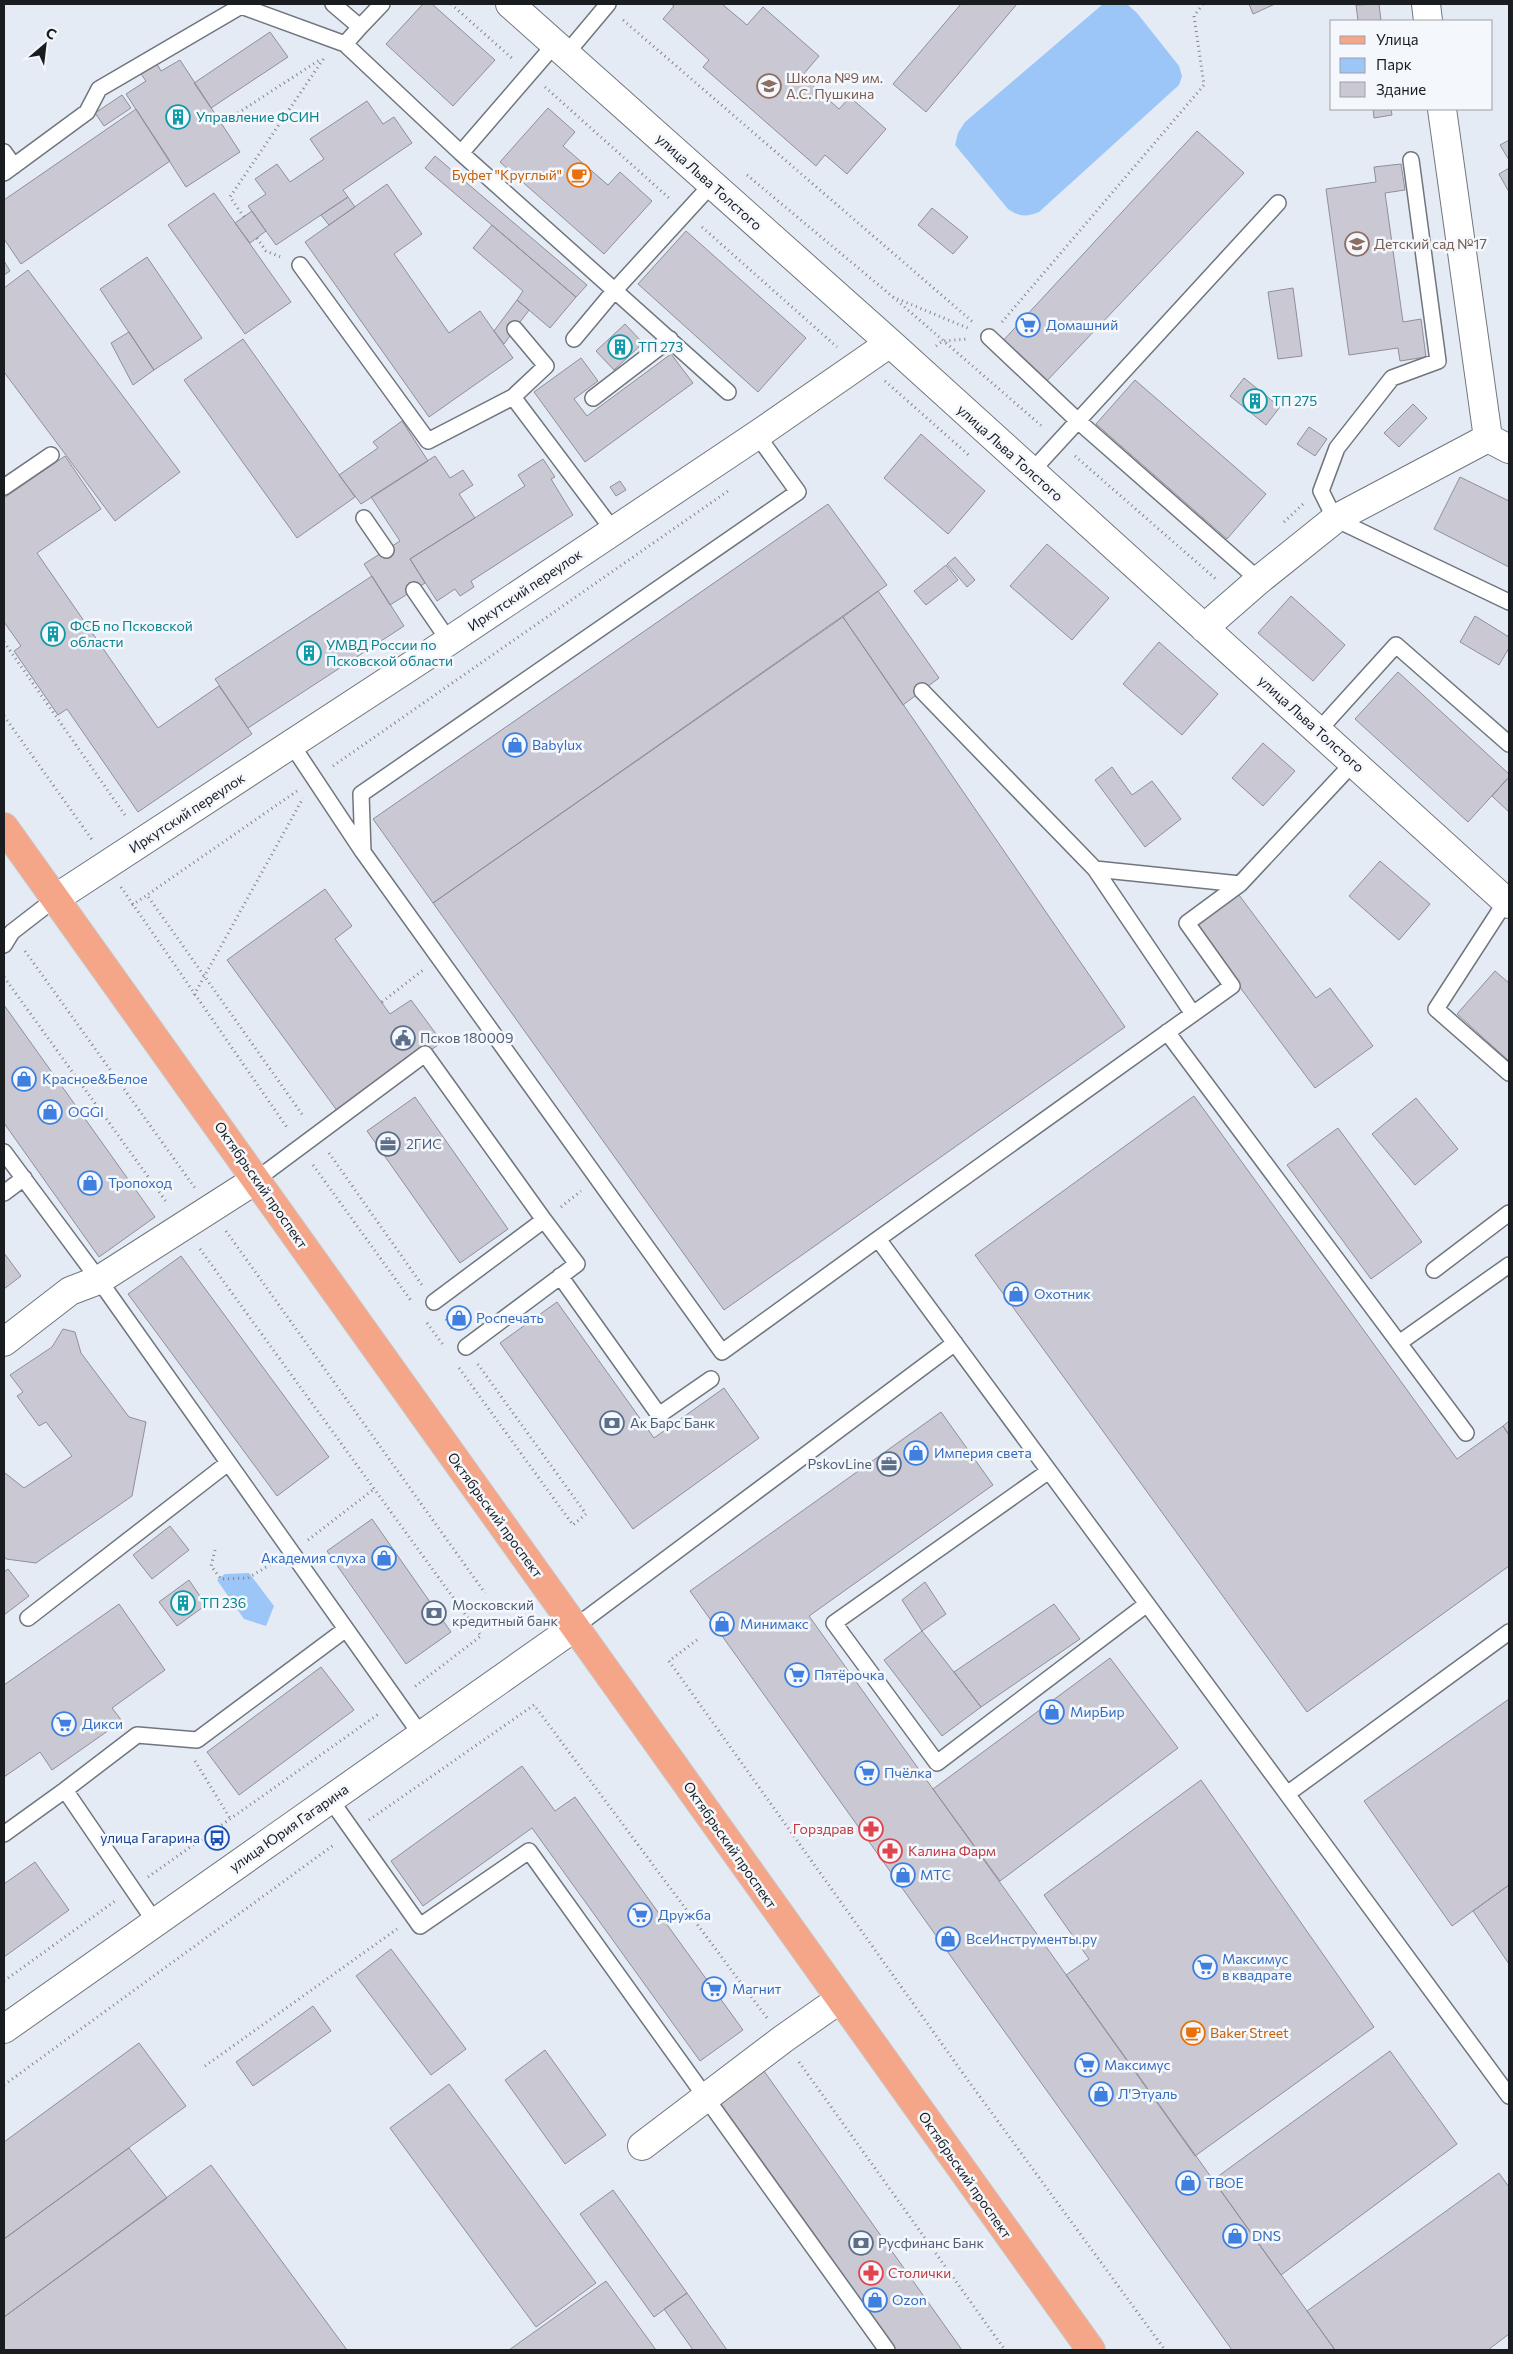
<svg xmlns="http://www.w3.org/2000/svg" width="1513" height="2354" viewBox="0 0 1513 2354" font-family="Commissioner,sans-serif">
	<rect width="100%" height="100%" fill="#e5ebf4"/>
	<path fill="#9cc5f8" d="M1103,4L1128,5L1137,13L1179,66L1182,76L1179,85L1039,212C1026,217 1020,217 1008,209L955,145L958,133L965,122Z
		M249,1573L274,1606L266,1626L244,1619L217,1580L225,1574Z"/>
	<path fill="#cac9d3" stroke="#908f99" d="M423,4H432L495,60L453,106L386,44Z
		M671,4H722L747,25L763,7L819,56L802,76L839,109L850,97L886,129L847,174L825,155L816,166L703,67L709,60L663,19L674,6Z
		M961,4H1017L926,112L893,84Z
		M1249,4H1275L1253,14Z
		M1379,4L1381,21H1358L1356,5Z
		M270,32L288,57L211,108L194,83Z
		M180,60L240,152L186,187L126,94L146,81L141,74L157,64L161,71Z
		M122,95L131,108L104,126L95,113Z
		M367,101L383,124L394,117L412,143L343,190L348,197L276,245L248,206L266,194L255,179L277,164L290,182L324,159L310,139Z
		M548,108L575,132L563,146L608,185L620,172L652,201L604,254L500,162Z
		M136,109L170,161L21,264L4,239V200Z
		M1373,109H1391L1392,115L1374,118Z
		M1197,131L1244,173L1043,385L1000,344Z
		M1509,140V160L1500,145Z
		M435,156L587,285L576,297L425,168Z
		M1401,164L1405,190L1385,193L1403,322L1421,319L1426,357L1400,361L1398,348L1349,355L1326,189L1376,182L1374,167Z
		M1509,168V192L1499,174Z
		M387,184L422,234L394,254L449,333L480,311L513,358L429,417L305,242Z
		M214,193L291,302L245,334L168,225Z
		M348,197L355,207L329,225L321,215Z
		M932,208L968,237L953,254L918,225Z
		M252,211L266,231L250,243L235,223Z
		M492,225L576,297L550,328L517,300L523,291L473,248Z
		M686,231L806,338L758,392L638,284Z
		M147,257L202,338L154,370L100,289Z
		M4,261L10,271L4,275Z
		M28,270L180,472L115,521L4,372V288Z
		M1293,288L1302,356L1278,359L1268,292Z
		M517,300L529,310L504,344L494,331Z
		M625,324L643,343L614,370L596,351Z
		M129,332L154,370L133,385L111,343Z
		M243,339L355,497L297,538L184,380Z
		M671,354L693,383L585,462L534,392L581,358L598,381L574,399L587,416Z
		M1244,378L1280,407L1266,425L1230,396Z
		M1135,380L1266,494L1227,539L1096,424Z
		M1413,404L1427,418L1399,447L1384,433Z
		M402,421L428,461L361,504L339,475L378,448L373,442Z
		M1309,427L1327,439L1315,456L1297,444Z
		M921,434L985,491L948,534L884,478Z
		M65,456L101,509L37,553L158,728L219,686L252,734L138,812L67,709L58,715L14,651L21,646L4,622V498Z
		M435,456L450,478L463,470L473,485L459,494L475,518L410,559L425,583L390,605L364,564L400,541L371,497Z
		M543,459L555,477L551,479L573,515L471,581L474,587L460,596L455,589L437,601L410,559L525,486L518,475Z
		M1460,477L1509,501V567L1434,529Z
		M620,481L626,490L616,496L610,487Z
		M828,504L887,585L433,903L373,819Z
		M1047,544L1109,598L1072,640L1010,586Z
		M955,557L975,580L967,587L947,564Z
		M946,565L958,580L926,605L914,591Z
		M372,576L404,626L248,728L215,679Z
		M878,591L939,678L903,705L843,617Z
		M1291,596L1345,645L1313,681L1258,633Z
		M1475,616L1509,637V648L1499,665L1460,642Z
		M843,617L1125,1027L724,1310L433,903Z
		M1159,642L1218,694L1182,735L1123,684Z
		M1398,672L1509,774V777L1468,822L1355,719Z
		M1263,743L1295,771L1263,806L1232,778Z
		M1112,767L1132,795L1152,781L1181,819L1145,847L1095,780Z
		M1509,777V812L1492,796Z
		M1380,861L1430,904L1399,940L1349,896Z
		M325,889L352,926L335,939L390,1014L411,1000L442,1042L341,1116L227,960Z
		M1236,891L1316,998L1330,988L1373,1046L1315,1088L1192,923Z
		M1495,971L1509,983V1061L1457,1014Z
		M4,1005L155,1217L99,1257L4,1123Z
		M1194,1096L1457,1459L1503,1426L1509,1435V1566L1307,1712L975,1255Z
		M415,1097L508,1229L460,1263L367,1131Z
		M1416,1098L1458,1149L1415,1185L1372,1134Z
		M1338,1128L1422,1242L1371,1279L1287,1165Z
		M4,1253L21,1276L4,1289Z
		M181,1256L329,1457L277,1496L128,1294Z
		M557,1302L654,1438L724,1388L759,1438L633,1529L500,1343Z
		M458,1307L469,1322L459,1330L448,1314Z
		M63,1329L75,1332L81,1353L129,1417L146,1422L132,1496L36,1563L6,1559L4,1556V1473H5L24,1488L72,1456L46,1422L39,1426L17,1396L23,1392L10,1375L52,1347Z
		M941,1412L993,1485L809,1616L1335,2350H1232L690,1591Z
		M1509,1421V1435L1503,1426Z
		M372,1519L451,1632L406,1664L327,1551Z
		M170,1526L189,1550L152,1579L133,1555Z
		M8,1569L29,1596L4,1615V1572Z
		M189,1580L206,1605L177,1626L159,1602Z
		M925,1582L946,1614L922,1631L902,1600Z
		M119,1604L165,1670L112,1708L122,1721L52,1770L40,1752L4,1777V1685Z
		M1054,1604L1080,1639L981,1707L954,1672Z
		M922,1631L981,1707L942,1736L884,1660Z
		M1110,1658L1178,1748L1000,1881L933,1789Z
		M321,1667L354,1710L239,1795L207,1752Z
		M1509,1699V1885L1452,1926L1364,1801Z
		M522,1766L555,1811L575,1797L743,2030L700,2061L532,1828L423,1906L391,1861Z
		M1201,1780L1374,2027L1195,2156L1066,1975L1089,1959L1044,1895Z
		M35,1862L69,1910L4,1957V1884Z
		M1509,1885V1964L1473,1911Z
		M391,1949L466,2049L431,2075L356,1976Z
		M313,2006L331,2031L253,2086L236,2062Z
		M139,2043L186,2106L4,2239V2142Z
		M545,2050L606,2135L565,2164L505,2080Z
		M1390,2051L1457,2144L1281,2275L1213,2180Z
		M764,2071L962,2350H895L719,2102Z
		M449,2084L596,2283L536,2327L390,2128Z
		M129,2148L167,2198L4,2317V2239Z
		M211,2165L347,2350H4V2317Z
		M1499,2173L1509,2187V2334L1488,2350H1335L1307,2311Z
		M613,2190L687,2293L654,2317L580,2214Z
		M606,2281L656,2350H509Z
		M687,2293L727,2350H693L664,2309Z"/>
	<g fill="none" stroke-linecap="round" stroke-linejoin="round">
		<g stroke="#70767e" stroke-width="18">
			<path id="service" d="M360,27L382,4
				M345,44L461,153L728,392
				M566,54L608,4
				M4,152L14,166
				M461,153L555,44
				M1411,160L1438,361L1392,378L1337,448L1321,491L1335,519L1509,602
				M4,173L87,112L99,89L241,6L345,44L360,27L333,4
				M300,265L428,441L513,397
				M515,329L546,366L513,397L613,530
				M989,337L1078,421L1259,580
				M574,339L615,290L712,184
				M593,398L670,339
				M1031,472L1278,203
				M4,487L51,455
				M364,518L386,550
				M414,590L449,641
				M922,691L1095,869L1240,884
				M1319,730L1396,645L1509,744
				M292,745L363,852L722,1352L878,1239
				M1354,762L1240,884L1187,923L1232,986L878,1239L1287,1794L1509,1632
				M363,852L361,794L798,492L757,435
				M1095,869L1193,1014
				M1506,901L1436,1009L1509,1073
				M4,945L12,932L56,898
				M1167,1032L1466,1433
				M4,1152L99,1280L421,1735
				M257,1179L425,1054L544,1220L434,1302
				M4,1193L24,1178
				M1434,1270L1509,1213
				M560,1276L659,1415L711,1379
				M1399,1343L1509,1265
				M466,1347L577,1264L544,1220
				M1049,1471L834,1623L937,1763L1147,1604
				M28,1618L228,1463
				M575,1627L955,1343
				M65,1790L137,1735L197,1740L346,1629
				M1287,1794L1509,2096
				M330,1799L420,1926L529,1851L887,2350
				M4,1834L65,1790L155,1922"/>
		</g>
		<g stroke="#70767e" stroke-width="30">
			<path id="minor" d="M510,4L890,343L1509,904
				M1426,4L1428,21
				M1442,109L1488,438
				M1488,438L1509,449
				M1204,628L1259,580L1335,519L1488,438
				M56,898L449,641L757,435L890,343
				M4,1342L70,1291L99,1280L257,1179
				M4,2029L575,1627
				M642,2146L783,2039L840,1999"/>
		</g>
		<g stroke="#c8c9c9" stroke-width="30">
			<path id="primary" d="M4,827L1091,2350"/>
		</g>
		<path stroke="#80848a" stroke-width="3" stroke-dasharray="1 4" stroke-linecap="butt" d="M451,4L514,60
			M623,20L974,323
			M545,87L669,198
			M221,124L321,59
			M747,175L893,297L970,329
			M244,217L230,197L324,58
			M702,227L837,347
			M257,238L266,251L281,257
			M893,297L1044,428
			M1002,322L1204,85L1194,16L1203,4
			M936,346L943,341L968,339
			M885,381L971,457
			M1075,456L1217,580
			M1284,522L1303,504
			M4,642L127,818
			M4,716L93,841
			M333,766L728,491
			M297,791L147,895L304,1117
			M121,887L288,1129
			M132,905L147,895
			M25,951L195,1188
			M4,977L167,1203
			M194,995L303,798
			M382,1002L423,970
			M329,1153L422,1285
			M313,1165L412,1302
			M561,1207L581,1191
			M226,1231L485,1593
			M200,1249L481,1636L413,1688
			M446,1319L453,1330
			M427,1323L444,1346
			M459,1368L573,1525L586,1514L477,1363
			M308,1540L374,1489
			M215,1550L211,1566L221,1579L248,1578L273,1563
			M697,1640L669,1661L967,2079L1165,2350
			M195,1761L231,1820
			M369,1820L534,1705L767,2018
			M148,1877L380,1713
			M4,1981L115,1901
			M799,2062L1005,2350
			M205,2066L397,1929
			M4,2085L335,1844"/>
		<use href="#service" stroke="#fff" stroke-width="15"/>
		<use href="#minor" stroke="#fff" stroke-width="28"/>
		<use href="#primary" stroke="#f5a689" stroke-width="28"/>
	</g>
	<defs>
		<g id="school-ring" transform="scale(1.25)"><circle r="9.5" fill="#f4f8fd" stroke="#8d6e63" stroke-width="1.5"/><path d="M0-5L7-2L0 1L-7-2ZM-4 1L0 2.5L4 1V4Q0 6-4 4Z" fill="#8d6e63"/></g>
		<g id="building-ring" transform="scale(1.25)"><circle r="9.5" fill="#f4f8fd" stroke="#0f9aa8" stroke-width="1.5"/><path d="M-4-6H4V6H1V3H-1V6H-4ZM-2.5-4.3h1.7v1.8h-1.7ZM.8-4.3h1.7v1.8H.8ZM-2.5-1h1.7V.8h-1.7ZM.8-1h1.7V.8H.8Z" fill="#0f9aa8"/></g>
		<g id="cafe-ring" transform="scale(1.25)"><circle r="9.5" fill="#f4f8fd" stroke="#e8710a" stroke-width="1.5"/><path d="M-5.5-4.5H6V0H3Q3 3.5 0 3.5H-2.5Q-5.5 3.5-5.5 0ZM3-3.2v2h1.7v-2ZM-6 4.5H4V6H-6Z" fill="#e8710a"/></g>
		<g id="supermarket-ring" transform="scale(1.25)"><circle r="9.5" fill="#f4f8fd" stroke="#3f7fe0" stroke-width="1.5"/><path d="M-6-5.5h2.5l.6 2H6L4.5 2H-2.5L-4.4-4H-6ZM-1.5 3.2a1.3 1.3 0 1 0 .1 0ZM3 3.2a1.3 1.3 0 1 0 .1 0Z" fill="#3f7fe0"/></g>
		<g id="shop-ring" transform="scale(1.25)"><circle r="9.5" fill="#f4f8fd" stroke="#3f7fe0" stroke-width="1.5"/><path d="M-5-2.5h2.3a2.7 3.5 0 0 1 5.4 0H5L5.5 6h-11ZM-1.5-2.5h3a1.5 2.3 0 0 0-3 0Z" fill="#3f7fe0"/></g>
		<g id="civic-ring" transform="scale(1.25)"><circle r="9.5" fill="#f4f8fd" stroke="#5c6f8a" stroke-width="1.5"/><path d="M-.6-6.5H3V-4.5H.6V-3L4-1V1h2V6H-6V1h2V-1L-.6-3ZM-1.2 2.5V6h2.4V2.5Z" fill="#5c6f8a"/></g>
		<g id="office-ring" transform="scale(1.25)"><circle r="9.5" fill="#f4f8fd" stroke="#5c6f8a" stroke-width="1.5"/><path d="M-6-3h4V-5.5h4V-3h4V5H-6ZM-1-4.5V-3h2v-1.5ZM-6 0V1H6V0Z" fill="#5c6f8a"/></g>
		<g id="bank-ring" transform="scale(1.25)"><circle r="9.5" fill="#f4f8fd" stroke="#5c6f8a" stroke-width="1.5"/><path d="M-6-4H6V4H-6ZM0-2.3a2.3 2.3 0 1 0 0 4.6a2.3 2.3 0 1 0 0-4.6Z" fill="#5c6f8a"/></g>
		<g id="pharmacy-ring" transform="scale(1.25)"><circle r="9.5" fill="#f4f8fd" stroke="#e0444e" stroke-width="1.5"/><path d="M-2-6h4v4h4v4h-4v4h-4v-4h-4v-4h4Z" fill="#e0444e"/></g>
		<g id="bus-ring" transform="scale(1.25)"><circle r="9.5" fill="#f4f8fd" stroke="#1a4fb4" stroke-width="1.5"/><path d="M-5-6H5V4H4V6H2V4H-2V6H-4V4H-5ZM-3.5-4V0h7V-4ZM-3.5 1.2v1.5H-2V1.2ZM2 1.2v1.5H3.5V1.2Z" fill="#1a4fb4"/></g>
	</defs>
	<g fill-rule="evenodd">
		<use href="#school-ring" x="769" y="86"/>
		<use href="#building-ring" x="178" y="117"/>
		<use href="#cafe-ring" x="579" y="175"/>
		<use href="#school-ring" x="1357" y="244"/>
		<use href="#supermarket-ring" x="1028" y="325"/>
		<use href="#building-ring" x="620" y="347"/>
		<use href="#building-ring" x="1255" y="401"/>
		<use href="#building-ring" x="53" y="634"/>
		<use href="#building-ring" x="309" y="653"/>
		<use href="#shop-ring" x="515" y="745"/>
		<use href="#civic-ring" x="403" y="1038"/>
		<use href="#shop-ring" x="24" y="1079"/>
		<use href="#shop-ring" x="50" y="1112"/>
		<use href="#office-ring" x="388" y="1144"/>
		<use href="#shop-ring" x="90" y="1183"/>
		<use href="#shop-ring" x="1016" y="1294"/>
		<use href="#shop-ring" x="459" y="1318"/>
		<use href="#bank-ring" x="612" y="1423"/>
		<use href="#shop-ring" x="916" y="1453"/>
		<use href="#office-ring" x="889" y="1464"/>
		<use href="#shop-ring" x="384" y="1558"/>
		<use href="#building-ring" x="183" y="1603"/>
		<use href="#bank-ring" x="434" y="1613"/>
		<use href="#shop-ring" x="722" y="1624"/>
		<use href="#supermarket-ring" x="797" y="1675"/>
		<use href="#shop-ring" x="1052" y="1712"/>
		<use href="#supermarket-ring" x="64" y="1724"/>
		<use href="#supermarket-ring" x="867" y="1773"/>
		<use href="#pharmacy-ring" x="871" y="1829"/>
		<use href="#bus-ring" x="217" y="1838"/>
		<use href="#pharmacy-ring" x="890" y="1851"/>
		<use href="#shop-ring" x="903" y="1875"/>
		<use href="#supermarket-ring" x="640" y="1915"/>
		<use href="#shop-ring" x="948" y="1939"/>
		<use href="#supermarket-ring" x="1205" y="1967"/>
		<use href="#supermarket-ring" x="714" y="1989"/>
		<use href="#cafe-ring" x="1193" y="2033"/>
		<use href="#supermarket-ring" x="1087" y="2065"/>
		<use href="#shop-ring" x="1101" y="2094"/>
		<use href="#shop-ring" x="1188" y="2183"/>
		<use href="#shop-ring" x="1235" y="2236"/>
		<use href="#bank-ring" x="861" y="2243"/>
		<use href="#pharmacy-ring" x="871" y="2273"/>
		<use href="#shop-ring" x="875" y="2300"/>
	</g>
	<g text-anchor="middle" stroke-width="5" stroke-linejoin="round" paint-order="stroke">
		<g font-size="14" fill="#785e54" stroke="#f4f8fd" text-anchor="start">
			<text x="786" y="83">Школа №9 им.<tspan x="786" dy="16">А.С. Пушкина</tspan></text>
			<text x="1374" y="249">Детский сад №17</text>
		</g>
		<g font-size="14" fill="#0d838f" stroke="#f4f8fd" text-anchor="start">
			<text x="196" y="122">Управление ФСИН</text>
			<text x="638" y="352">ТП 273</text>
			<text x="1272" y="406">ТП 275</text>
			<text x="70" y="631">ФСБ по Псковской<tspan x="70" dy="16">области</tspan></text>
			<text x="326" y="650">УМВД России по<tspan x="326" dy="16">Псковской области</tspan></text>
			<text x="200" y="1608">ТП 236</text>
		</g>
		<g font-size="14" fill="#c56008" stroke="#f4f8fd" text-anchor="end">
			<text x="562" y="180">Буфет "Круглый"</text>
			<text x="1210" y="2038" text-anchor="start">Baker Street</text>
		</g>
		<g font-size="14" fill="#1a1d20" stroke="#f4f8fd">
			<text transform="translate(709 182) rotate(42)" y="5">улица Льва Толстого</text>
			<text transform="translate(1010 453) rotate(42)" y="5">улица Льва Толстого</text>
			<text transform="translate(525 590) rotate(-34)" y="5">Иркутский переулок</text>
			<text transform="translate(1311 724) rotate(42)" y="5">улица Льва Толстого</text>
			<text transform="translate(187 813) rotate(-33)" y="5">Иркутский переулок</text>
			<text transform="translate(261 1185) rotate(55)" y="5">Октябрьский проспект</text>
			<text transform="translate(495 1515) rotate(54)" y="5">Октябрьский проспект</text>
			<text transform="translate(289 1828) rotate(-35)" y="5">улица Юрия Гагарина</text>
			<text transform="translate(730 1845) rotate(55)" y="5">Октябрьский проспект</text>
			<text transform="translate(965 2175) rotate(55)" y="5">Октябрьский проспект</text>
		</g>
		<g font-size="14" fill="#366cbe" stroke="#f4f8fd" text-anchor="start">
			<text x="1046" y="330">Домашний</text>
			<text x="532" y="750">Babylux</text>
			<text x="42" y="1084">Красное&amp;Белое</text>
			<text x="68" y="1117">OGGI</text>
			<text x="108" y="1188">Тропоход</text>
			<text x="1034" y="1299">Охотник</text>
			<text x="476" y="1323">Роспечать</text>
			<text x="934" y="1458">Империя света</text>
			<text x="366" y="1563" text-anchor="end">Академия слуха</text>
			<text x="740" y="1629">Минимакс</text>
			<text x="814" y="1680">Пятёрочка</text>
			<text x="1070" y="1717">МирБир</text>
			<text x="82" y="1729">Дикси</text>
			<text x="884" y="1778">Пчёлка</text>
			<text x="920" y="1880">МТС</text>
			<text x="658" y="1920">Дружба</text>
			<text x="966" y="1944">ВсеИнструменты.ру</text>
			<text x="1222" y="1964">Максимус<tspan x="1222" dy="16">в квадрате</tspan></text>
			<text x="732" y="1994">Магнит</text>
			<text x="1104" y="2070">Максимус</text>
			<text x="1118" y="2099">Л'Этуаль</text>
			<text x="1206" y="2188">ТВОЕ</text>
			<text x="1252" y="2241">DNS</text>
			<text x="892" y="2305">Ozon</text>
		</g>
		<g font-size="14" fill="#4e5e75" stroke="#f4f8fd" text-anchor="start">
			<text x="420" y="1043">Псков 180009</text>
			<text x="406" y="1149">2ГИС</text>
			<text x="630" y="1428">Ак Барс Банк</text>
			<text x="872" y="1469" text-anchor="end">PskovLine</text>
			<text x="452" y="1610">Московский<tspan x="452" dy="16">кредитный банк</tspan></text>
			<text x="878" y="2248">Русфинанс Банк</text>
		</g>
		<g font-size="14" fill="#be3a42" stroke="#f4f8fd" text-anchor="start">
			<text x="854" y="1834" text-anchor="end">Горздрав</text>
			<text x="908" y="1856">Калина Фарм</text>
			<text x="888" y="2278">Столички</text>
		</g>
		<g font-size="14" fill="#164399" stroke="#f4f8fd" text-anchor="end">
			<text x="200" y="1843">улица Гагарина</text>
		</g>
	</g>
	<rect width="1513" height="2354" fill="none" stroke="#1a1d20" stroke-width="10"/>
	<rect x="1330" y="20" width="162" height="90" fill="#f4f8fd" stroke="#9da0a5"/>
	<rect x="1340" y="36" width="25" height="8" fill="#f5a689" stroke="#9da0a5"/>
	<text x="1376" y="45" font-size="15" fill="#1a1d20">Улица</text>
	<rect x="1340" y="58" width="25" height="15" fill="#9cc5f8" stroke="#9da0a5"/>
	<text x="1376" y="70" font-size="15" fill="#1a1d20">Парк</text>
	<rect x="1340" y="82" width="25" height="15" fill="#cac9d3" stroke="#9da0a5"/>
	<text x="1376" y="95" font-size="15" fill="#1a1d20">Здание</text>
	<g transform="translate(45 45) rotate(28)" stroke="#f4f8fd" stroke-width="4" paint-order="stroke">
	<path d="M0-4L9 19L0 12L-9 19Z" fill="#1a1d20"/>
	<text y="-8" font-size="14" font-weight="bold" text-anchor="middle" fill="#1a1d20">С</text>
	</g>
</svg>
